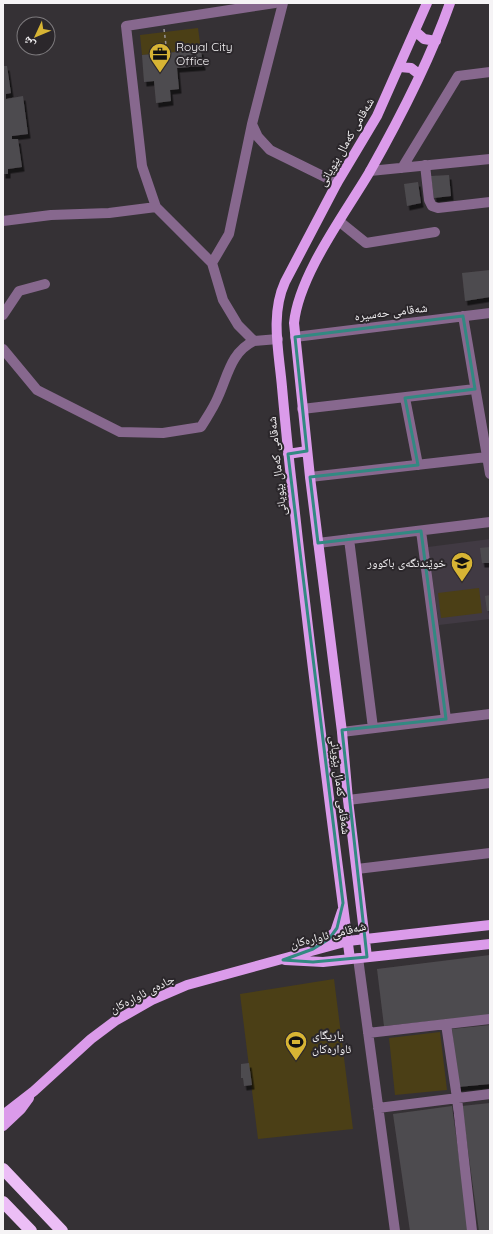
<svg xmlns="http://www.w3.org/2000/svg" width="493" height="1234" viewBox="0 0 493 1234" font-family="Quicksand,'Noto Naskh Arabic',sans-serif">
	<defs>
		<filter id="shadow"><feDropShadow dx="2.5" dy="4.5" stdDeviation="0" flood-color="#0009"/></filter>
	</defs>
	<rect width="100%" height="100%" fill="#353135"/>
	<path fill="#413a43" d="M490,539V619L439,625L428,547Z"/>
	<path fill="#4b3f16" d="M198,28L201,50L142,55L140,35Z
		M479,588L482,613L441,618L438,593Z
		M334,979L353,1129L258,1139L240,994Z
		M440,1032L447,1090L395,1095L389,1038Z"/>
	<path fill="#4e4b4f" filter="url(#shadow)" d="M201,50L203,66L177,68L179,89L170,90L171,101L156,103L154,81L144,82L142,55Z
		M3,66H7L11,93L6,94V99L23,96L28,134L12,136V139H18L22,167L8,169V174H3Z
		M449,175L451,196L434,198L431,176Z
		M418,182L421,203L407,206L404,184Z
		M490,270V297L465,301L462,273Z
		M490,547V563H482L480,548Z
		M490,595V611H487L485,596Z
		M490,955V1015L384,1026L377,969Z
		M490,1025V1084L458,1087L452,1029Z
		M249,1063L252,1085L244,1086L243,1078H241V1064Z
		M490,1103V1231H479L462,1106Z
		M452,1106L469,1231H410L393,1114Z"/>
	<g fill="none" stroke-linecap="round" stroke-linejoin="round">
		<path stroke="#979497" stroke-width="1.5" stroke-dasharray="3 3" stroke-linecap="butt" d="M164,29L167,53"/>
		<path stroke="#87688e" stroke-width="10" d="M275,3L126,26L142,166L156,207L212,263L223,300L238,325L254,341L278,339
			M252,124L258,137L270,150L337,183
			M425,165L429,200L432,206L438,208L490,202
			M402,168L458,76L490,72
			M370,171L490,159
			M3,221L51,215L109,213L156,207
			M340,222L366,243L435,232
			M212,263L229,234L252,124L283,3
			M3,315L19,291L45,284
			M463,316L490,474
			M295,337L490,313
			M3,349L37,390L120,432L163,433L201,427C207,417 214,407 218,397C228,375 231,352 254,341
			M405,398L418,465
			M302,409L475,389
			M310,477L487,457
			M421,531L446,719
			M349,539L373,728
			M318,543L490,522
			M342,732L490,714
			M348,800L490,783
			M357,869L490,853
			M358,958L395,1231
			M446,1024L457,1098L472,1231
			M368,1033L490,1019
			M378,1108L490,1094"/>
		<path stroke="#db9bea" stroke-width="10" d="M415,31L424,39L436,41
			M400,67L411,68L420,75
			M288,454L307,451
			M319,946L335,932L342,911
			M367,957L348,800L342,732L310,477L294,323C299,275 344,215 369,173C399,120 430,60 450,3
			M350,959C329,801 309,644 292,486C288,453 285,420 282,387C279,352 270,315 285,282L337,183L377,116L427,3
			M285,960L323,962L490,944
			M3,1115L34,1091L91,1039L115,1021L152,1000L187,985L348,941L490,925
			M3,1126L21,1109L29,1098"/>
		<path stroke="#ecbef6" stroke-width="12" d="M3,1169L62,1231
			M3,1202L31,1231"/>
	</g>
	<path fill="none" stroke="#328982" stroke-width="3" stroke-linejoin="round" d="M463,316L475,389L405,398L418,465L310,477L318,543L421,531L446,719L342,730L367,957L313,962L283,960L313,949L329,939L337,928L343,903L288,454L307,451L295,337Z"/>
	<defs>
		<g id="office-pin" transform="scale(1.15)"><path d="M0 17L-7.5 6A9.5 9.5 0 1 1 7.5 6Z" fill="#d7b434" stroke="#2b272b"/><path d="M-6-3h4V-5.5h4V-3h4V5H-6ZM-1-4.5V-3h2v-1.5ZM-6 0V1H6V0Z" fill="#111"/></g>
		<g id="school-pin" transform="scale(1.15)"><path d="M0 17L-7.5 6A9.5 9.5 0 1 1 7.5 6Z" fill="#d7b434" stroke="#2b272b"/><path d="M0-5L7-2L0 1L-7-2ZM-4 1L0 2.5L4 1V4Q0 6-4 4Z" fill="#111"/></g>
		<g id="stadium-pin" transform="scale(1.15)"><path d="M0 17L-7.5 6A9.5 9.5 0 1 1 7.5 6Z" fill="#d7b434" stroke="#2b272b"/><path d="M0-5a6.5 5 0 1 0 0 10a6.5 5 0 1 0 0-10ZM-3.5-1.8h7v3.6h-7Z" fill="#111"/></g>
	</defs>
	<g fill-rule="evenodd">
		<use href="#office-pin" x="160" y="54"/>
		<use href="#school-pin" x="462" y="563"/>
		<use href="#stadium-pin" x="296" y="1042"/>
	</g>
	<g text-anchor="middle" stroke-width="4" stroke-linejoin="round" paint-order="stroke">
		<g font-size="12" fill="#f5f3f5" stroke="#2b272b" text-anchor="start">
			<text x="176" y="51">Royal City<tspan x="176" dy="14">Office</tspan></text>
			<text x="446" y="567" text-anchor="end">خوێندنگەی باکوور</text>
			<text x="312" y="1039">یاریگای<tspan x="312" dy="14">ئاوارەکان</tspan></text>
		</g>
		<g font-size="12" fill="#f5f3f5" stroke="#2b272b">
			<text transform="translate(346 142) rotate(-60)" y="4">شەقامی کەمال بێویانی</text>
			<text transform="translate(391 312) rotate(-7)" y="4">شەقامی حەسیرە</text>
			<text transform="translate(277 466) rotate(-96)" y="4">شەقامی کەمال بێویانی</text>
			<text transform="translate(340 785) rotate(83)" y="4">شەقامی کەمال بێویانی</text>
			<text transform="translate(328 935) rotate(-14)" y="4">شەقامی ئاوارەکان</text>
			<text transform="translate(142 994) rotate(-27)" y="4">جادەی ئاوارەکان</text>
		</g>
	</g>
	<rect width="493" height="1234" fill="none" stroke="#f5f3f5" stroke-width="8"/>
	<g transform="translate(36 36) rotate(226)"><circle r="19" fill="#2b272b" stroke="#7c797c"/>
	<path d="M0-3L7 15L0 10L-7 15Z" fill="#d7b434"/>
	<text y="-6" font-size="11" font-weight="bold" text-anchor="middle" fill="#f5f3f5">ش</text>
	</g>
</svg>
